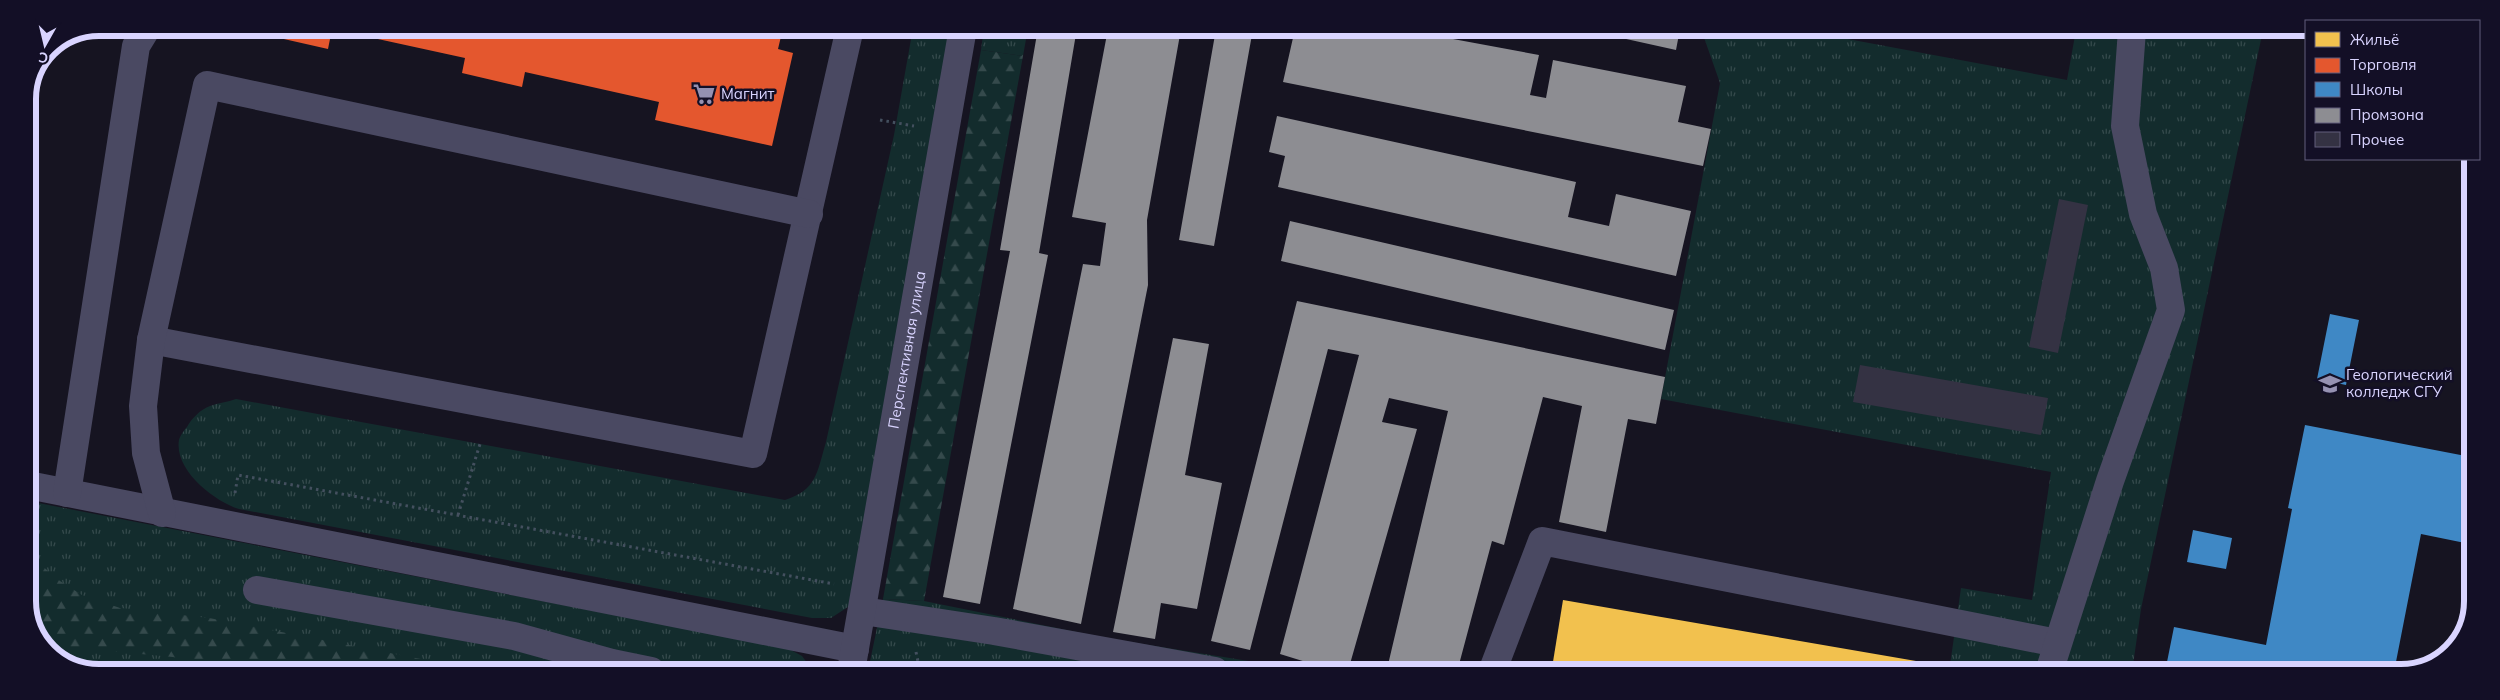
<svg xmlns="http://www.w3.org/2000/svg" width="2500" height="700" viewBox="0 0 2500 700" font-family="Mulish,sans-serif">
	<defs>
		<pattern id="grass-tufts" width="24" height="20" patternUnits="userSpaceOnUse" patternTransform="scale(1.25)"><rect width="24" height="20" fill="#132c2d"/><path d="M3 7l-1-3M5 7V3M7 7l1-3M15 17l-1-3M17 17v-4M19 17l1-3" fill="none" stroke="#354a4c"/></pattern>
		<pattern id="forest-firs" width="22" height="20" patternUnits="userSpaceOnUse" patternTransform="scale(1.25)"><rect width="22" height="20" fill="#132c2d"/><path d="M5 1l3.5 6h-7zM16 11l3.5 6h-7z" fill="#354a4c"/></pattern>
	</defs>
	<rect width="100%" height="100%" fill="#161421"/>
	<path fill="url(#grass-tufts)" d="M913,28H957L851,605L831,618H812L239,509C214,501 174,470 179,440C180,436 184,430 187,427C191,419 201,409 210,406C218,403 228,402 236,399L785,500C817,490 817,472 826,442L894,135Z
		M984,28H1028L1023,56L981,50Z
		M1701,29H1794L2067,80L2076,30H2263L2141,609L2132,672H1949L1961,588L2032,600L2051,472L1661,399L1720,83Z
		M28,501L789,649L802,656L813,671L81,670L45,648L28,606Z
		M883,599L924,601L1111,639L1311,671H868Z"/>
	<path fill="url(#forest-firs)" d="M981,50L1023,56L924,601L883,599Z
		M28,554L60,581L82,595L120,608L209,618L483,671L229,670L173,657L44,645L28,606Z"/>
	<path fill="#f2c14e" d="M1563,600L1916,661L1914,672H1572L1552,668Z"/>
	<path fill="#e4572e" d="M277,28H783L778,49L793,53L772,146L655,120L659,102L525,72L522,87L462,73L465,58L332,29L328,49L275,37Z"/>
	<path fill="#3f88c5" d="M2330,314L2359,320L2346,385L2317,379Z
		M2305,425L2471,457L2470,544L2421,534L2394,672H2165L2174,627L2266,645L2292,509L2288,508Z
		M2193,530L2232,538L2226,569L2187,562Z"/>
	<path fill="#8d8d92" d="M1038,28H1077L1039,253L1048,255L980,604L943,597L1010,251L1000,250Z
		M1108,29H1181L1147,220L1148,285L1081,624L1013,609L1083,264L1100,266L1106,223L1072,217Z
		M1216,29H1253L1214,246L1179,240Z
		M1295,29H1399L1539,55L1530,95L1546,98L1553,60L1686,86L1678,122L1711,129L1703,166L1283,82Z
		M1581,29H1680L1676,50Z
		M1277,116L1576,182L1568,217L1609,226L1616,194L1691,211L1676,276L1278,187L1285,156L1269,152Z
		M1290,221L1674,310L1665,350L1281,261Z
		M1297,301L1665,377L1656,424L1628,419L1606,532L1559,522L1582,406L1543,397L1504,545L1492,541L1457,672L1399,671L1387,669L1448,411L1389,398L1382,422L1417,429L1348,671H1335L1280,654L1359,355L1328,349L1250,650L1211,641Z
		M1173,338L1209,344L1185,475L1222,483L1197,609L1161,603L1155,639L1113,632Z"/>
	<path fill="#343243" d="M2059,199L2088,205L2058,353L2029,347Z
		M1860,365L2048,398L2041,435L1853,402Z"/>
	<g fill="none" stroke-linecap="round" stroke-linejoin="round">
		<path stroke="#44505f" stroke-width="3" stroke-dasharray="2.5 4" stroke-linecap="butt" d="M880,120L914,126
			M235,493L238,475L834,584
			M458,515L480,444
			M916,652L920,671"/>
		<g stroke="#4a4962" stroke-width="28">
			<path d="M151,340L753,454L850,28"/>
			<path d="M28,485L855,649"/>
			<path d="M67,493L136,46L147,28"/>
			<path d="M162,513L146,453L143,406L151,340L207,85L809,214"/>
			<path d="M257,590L514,636L612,663L651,671"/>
			<path d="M863,611L994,631L1215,671"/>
			<path id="s1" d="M851,671L963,28"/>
			<path d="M1492,672L1542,541L2057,643"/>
			<path d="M2049,672L2110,481L2171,310L2164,268L2143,214L2125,126L2132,30"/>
		</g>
		<path stroke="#43596b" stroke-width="1" d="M71,664L102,670"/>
	</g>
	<defs>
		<g id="supermarket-bare" transform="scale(1.725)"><path d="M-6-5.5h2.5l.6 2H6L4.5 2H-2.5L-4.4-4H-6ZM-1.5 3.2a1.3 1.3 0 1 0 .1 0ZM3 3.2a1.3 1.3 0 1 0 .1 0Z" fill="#9591b1" stroke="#130f26" stroke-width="2.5" paint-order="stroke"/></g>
		<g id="university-bare" transform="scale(1.725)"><path d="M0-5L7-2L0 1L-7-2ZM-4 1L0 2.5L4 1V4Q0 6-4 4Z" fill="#9591b1" stroke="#130f26" stroke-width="2.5" paint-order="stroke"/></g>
	</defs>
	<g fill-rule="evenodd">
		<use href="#supermarket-bare" x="704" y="94"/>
		<use href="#university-bare" x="2330" y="384"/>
	</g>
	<g text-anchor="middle" stroke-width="5" stroke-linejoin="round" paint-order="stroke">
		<g font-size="15" fill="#d9d4ff" stroke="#130f26" text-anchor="start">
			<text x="721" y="99">Магнит</text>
			<text x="2346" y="380">Геологический<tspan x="2346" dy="17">колледж СГУ</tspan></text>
		</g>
		<g font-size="15" fill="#d9d4ff" stroke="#130f26">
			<text dy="5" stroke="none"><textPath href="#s1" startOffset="326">Перспективная улица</textPath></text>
		</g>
	</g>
	<path d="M0 0H2500V700H0ZM99 36H2401A63 63 0 0 1 2464 99V601A63 63 0 0 1 2401 664H99A63 63 0 0 1 36 601V99A63 63 0 0 1 99 36Z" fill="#130f26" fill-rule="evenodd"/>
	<path fill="none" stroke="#d9d4ff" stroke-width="6" d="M99 36H2401A63 63 0 0 1 2464 99V601A63 63 0 0 1 2401 664H99A63 63 0 0 1 36 601V99A63 63 0 0 1 99 36Z"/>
	<rect x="2305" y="20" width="175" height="140" fill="#130f26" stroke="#625e7d"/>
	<rect x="2315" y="32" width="25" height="15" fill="#f2c14e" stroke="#625e7d"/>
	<text x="2350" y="45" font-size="15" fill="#d9d4ff">Жильё</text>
	<rect x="2315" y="58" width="25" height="15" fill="#e4572e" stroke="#625e7d"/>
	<text x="2350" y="70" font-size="15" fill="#d9d4ff">Торговля</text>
	<rect x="2315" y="82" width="25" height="15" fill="#3f88c5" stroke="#625e7d"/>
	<text x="2350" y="95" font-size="15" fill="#d9d4ff">Школы</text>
	<rect x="2315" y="108" width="25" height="15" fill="#8d8d92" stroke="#625e7d"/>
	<text x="2350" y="120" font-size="15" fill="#d9d4ff">Промзона</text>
	<rect x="2315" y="132" width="25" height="15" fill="#343243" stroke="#625e7d"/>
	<text x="2350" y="145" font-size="15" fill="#d9d4ff">Прочее</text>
	<g transform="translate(45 45) rotate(188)" stroke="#130f26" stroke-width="4" paint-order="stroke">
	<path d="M0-4L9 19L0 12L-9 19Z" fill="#d9d4ff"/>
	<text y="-8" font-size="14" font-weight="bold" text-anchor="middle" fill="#d9d4ff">С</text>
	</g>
</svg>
